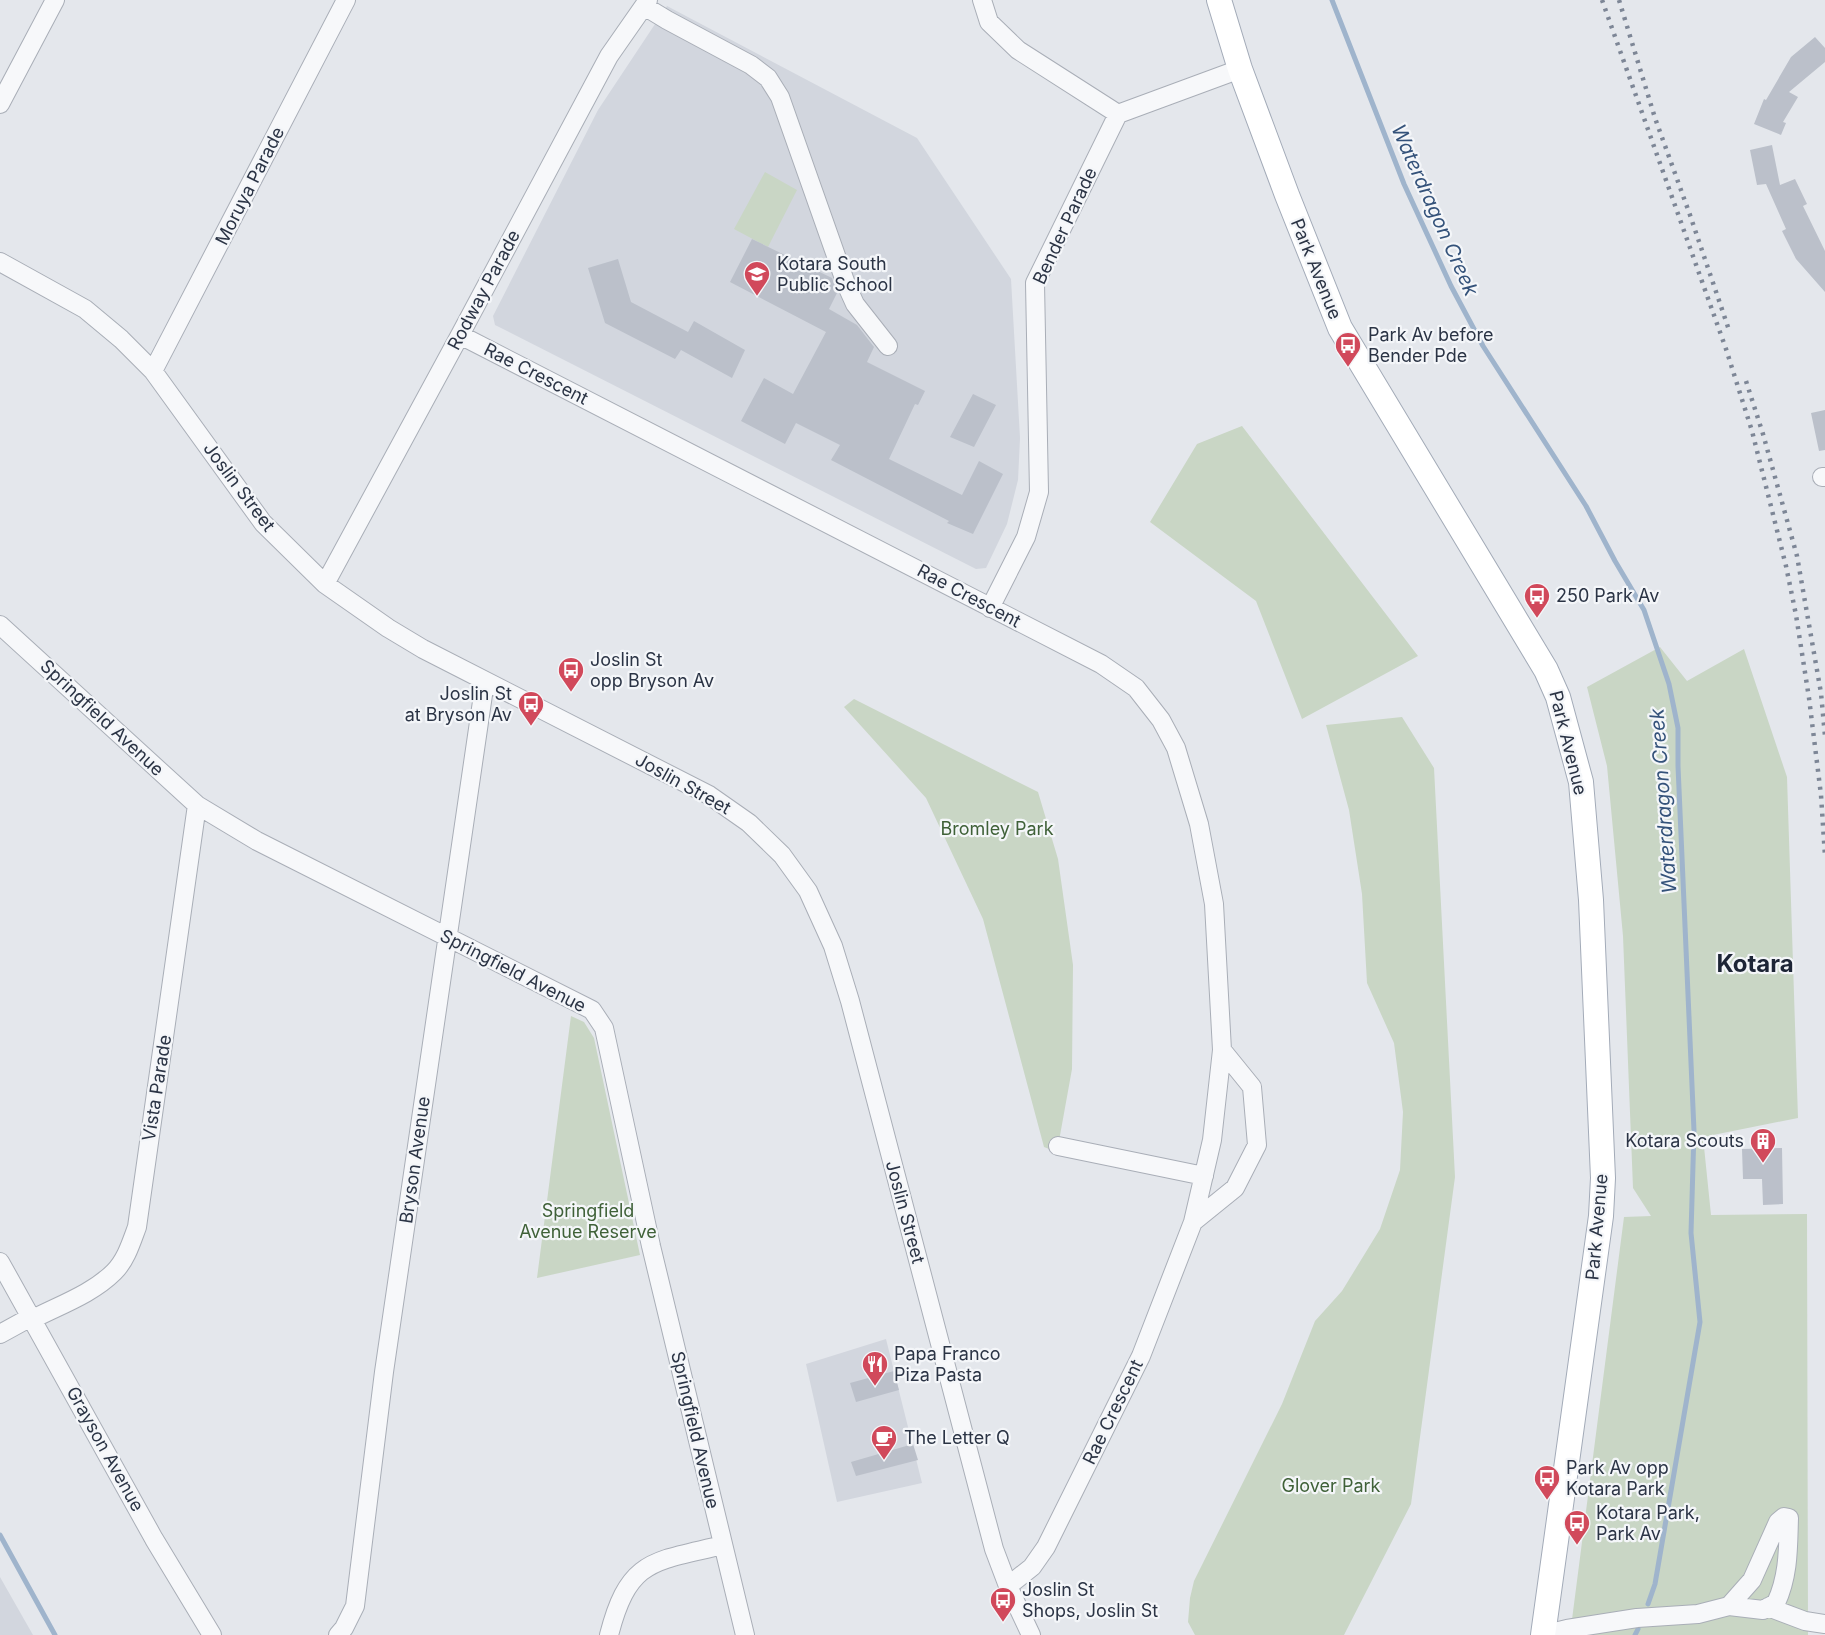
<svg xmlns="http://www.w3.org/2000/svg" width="1825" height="1635" viewBox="0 0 1825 1635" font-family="Inter,sans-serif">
	<rect width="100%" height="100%" fill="#e4e7ec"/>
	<path fill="#d2d6de" d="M667,6L917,138L1011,279L1020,438L1018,480L1007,524L986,568L976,569L495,325L493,316L598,110Z
		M886,1339L922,1483L837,1502L806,1364Z
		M0,1577L33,1635H0Z"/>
	<path fill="#c9d6c5" d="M765,172L797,190L768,247L734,229Z
		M1242,426L1418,656L1302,719L1256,601L1150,522L1197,444Z
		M1660,647L1687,681L1744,649L1787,777L1798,1118L1703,1137L1711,1215L1807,1214L1808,1635H1570L1624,1217L1651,1216L1633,1188L1623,936L1607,766L1587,687Z
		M854,699L1038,792L1058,859L1073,965L1072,1069L1057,1152L1044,1147L983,919L926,798L844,707Z
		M1402,717L1434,768L1455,1177L1411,1504L1344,1635H1195L1188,1622L1190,1598L1194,1581L1282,1404L1315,1321L1342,1291L1380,1229L1400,1170L1403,1112L1394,1043L1367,983L1362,894L1349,810L1326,725Z
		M571,1016L584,1022L594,1038L640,1255L537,1278Z"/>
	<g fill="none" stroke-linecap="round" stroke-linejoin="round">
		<path stroke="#9fb4cc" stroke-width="5" d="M1332,0L1404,184L1451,286L1483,346L1586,506L1615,561L1644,610L1669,684L1678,728V766L1694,1131L1691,1233L1700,1322L1655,1584L1648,1604
			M0,1535L55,1635
			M1635,1635L1638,1629"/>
	</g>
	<path fill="#bbc0ca" d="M1815,37L1825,48V62L1789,92L1798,97L1783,122L1786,123L1781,135L1754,124L1764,99L1766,100L1791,57Z
		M1772,145L1780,185L1795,179L1807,204L1803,206L1825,251V292L1796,259L1782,231L1786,229L1766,184L1757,185L1750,150Z
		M752,239L832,278L837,293L829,309L857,325L874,347L867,362L925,391L918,405L915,404L889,459L962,495L979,461L1003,474L973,534L947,523L949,521L831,460L840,445L796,423L785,444L741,421L764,378L793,394L826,332L730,282Z
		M618,259L631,302L688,332L694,321L745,350L732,378L681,350L675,359L605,323L588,268Z
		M973,394L996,405L974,447L950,437Z
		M1825,410V450L1819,451L1811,413Z
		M1782,1148L1783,1204L1763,1205L1762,1179H1743L1742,1149Z
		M894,1371L899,1390L856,1402L850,1383Z
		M913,1444L918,1460L856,1476L851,1462Z"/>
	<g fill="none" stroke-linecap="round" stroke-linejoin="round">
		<g stroke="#a9aeb7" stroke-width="20">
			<path id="minor" d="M982,0L989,22L1018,50L1118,114
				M644,6L667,20L751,65L768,78L780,97L846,284L855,304L888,346
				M0,104L55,0
				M0,262L85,309L121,339L153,371L263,523L325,584L388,628L423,649L709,795L749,823L782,855L808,891L833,946L850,1001L994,1549L1008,1586L1031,1635
				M460,335L1101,664L1136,688L1161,720L1176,748L1199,824L1214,904L1222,1050L1212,1140L1193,1222L1141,1356L1046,1547L1032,1567L1008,1586
				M153,371L346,0
				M1822,477H1825
				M325,584L460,335L609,56L648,0
				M990,608L1026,537L1039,492L1035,283L1118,114L1240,69
				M0,625L197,805L257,841L592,1010L604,1028L651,1246L745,1635
				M1058,1146L1204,1176
				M1193,1222L1235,1188L1257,1145L1252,1087L1222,1050
				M0,1262L154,1539L212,1635
				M33,1319C60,1305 92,1294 114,1272C126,1260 131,1243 137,1227L197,805
				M0,1334L31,1317
				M1768,1607L1805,1621L1825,1624
				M338,1635L344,1628L355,1606L384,1372L485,681
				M609,1635C629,1558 653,1562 723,1545
				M1542,1635L1567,1629L1637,1618L1698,1614L1729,1606L1752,1580L1778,1522L1784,1517L1789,1518C1788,1547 1789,1575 1776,1603L1763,1610L1729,1606"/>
		</g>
		<g stroke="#a3abb8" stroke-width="26">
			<path id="major" d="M1219,0L1240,69L1287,195L1340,328L1546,670L1558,697L1581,782L1591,900L1603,1178L1601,1216L1543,1635"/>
		</g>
		<use href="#minor" stroke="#f7f8fa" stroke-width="18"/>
		<use href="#major" stroke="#fff" stroke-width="24"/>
		<path stroke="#7d8696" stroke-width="4.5" stroke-dasharray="3 6" stroke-linecap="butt" d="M1602,0L1726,349L1752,431L1786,566L1796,615L1809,698L1821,795L1825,856
			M1619,0L1655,118L1690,215L1729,330
			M1746,381L1763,434L1797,556L1821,693L1825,736"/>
	</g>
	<defs>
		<g id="school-pin" transform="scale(1.35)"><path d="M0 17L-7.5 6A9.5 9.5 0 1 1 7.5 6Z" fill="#d1495b" stroke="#f4f6f9"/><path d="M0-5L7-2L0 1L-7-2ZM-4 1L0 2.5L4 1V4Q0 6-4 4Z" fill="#fff"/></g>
		<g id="bus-pin" transform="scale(1.35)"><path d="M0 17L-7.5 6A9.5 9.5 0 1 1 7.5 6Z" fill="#d1495b" stroke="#f4f6f9"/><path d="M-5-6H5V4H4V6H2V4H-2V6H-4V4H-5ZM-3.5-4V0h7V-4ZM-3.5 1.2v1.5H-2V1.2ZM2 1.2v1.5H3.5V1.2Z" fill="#fff"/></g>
		<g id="building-pin" transform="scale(1.35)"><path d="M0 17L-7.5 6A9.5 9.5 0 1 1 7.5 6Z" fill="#d1495b" stroke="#f4f6f9"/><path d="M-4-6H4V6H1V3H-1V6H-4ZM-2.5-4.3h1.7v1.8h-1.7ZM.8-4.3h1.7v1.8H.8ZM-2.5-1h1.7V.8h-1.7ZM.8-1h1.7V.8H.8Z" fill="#fff"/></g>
		<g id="restaurant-pin" transform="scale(1.35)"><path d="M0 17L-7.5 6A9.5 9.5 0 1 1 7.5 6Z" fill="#d1495b" stroke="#f4f6f9"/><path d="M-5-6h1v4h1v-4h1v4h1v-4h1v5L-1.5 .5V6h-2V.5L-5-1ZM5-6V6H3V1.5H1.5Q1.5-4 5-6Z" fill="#fff"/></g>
		<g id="cafe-pin" transform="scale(1.35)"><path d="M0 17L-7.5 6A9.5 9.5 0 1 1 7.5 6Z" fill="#d1495b" stroke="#f4f6f9"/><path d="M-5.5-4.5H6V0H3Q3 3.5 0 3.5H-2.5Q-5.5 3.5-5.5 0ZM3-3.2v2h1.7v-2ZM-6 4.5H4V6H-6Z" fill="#fff"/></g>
	</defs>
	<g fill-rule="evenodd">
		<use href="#school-pin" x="757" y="274"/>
		<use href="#bus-pin" x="1348" y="345"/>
		<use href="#bus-pin" x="1537" y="596"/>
		<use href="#bus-pin" x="571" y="670"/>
		<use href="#bus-pin" x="531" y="704"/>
		<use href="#building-pin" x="1763" y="1141"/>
		<use href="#restaurant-pin" x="875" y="1364"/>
		<use href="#cafe-pin" x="884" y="1438"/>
		<use href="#bus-pin" x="1547" y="1478"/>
		<use href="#bus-pin" x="1577" y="1523"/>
		<use href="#bus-pin" x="1003" y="1600"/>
	</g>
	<g text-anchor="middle" stroke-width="4.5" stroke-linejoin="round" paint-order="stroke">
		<g font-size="18" fill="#2b3445" stroke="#f4f6f9">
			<text transform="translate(250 186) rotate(-63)" y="6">Moruya Parade</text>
			<text transform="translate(1065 226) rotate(-65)" y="6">Bender Parade</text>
			<text transform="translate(1316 269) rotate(68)" y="6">Park Avenue</text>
			<text transform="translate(484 290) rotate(-62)" y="6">Rodway Parade</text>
			<text transform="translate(536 374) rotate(27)" y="6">Rae Crescent</text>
			<text transform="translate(239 487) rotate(53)" y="6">Joslin Street</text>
			<text transform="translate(969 596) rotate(28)" y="6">Rae Crescent</text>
			<text transform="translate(102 718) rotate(43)" y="6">Springfield Avenue</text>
			<text transform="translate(1568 743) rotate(76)" y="6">Park Avenue</text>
			<text transform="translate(683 784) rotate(29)" y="6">Joslin Street</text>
			<text transform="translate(513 971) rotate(27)" y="6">Springfield Avenue</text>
			<text transform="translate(157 1088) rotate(-81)" y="6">Vista Parade</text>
			<text transform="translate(415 1160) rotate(-82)" y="6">Bryson Avenue</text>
			<text transform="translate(905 1212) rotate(75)" y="6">Joslin Street</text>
			<text transform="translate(1597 1227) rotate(-85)" y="6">Park Avenue</text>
			<text transform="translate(1113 1412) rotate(-64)" y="6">Rae Crescent</text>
			<text transform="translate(695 1430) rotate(77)" y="6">Springfield Avenue</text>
			<text transform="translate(105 1449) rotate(61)" y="6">Grayson Avenue</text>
		</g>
		<g font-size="18" fill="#2b3445" stroke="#f4f6f9" text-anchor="start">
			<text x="777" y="270">Kotara South<tspan x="777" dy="21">Public School</tspan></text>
			<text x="1368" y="341">Park Av before<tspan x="1368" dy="21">Bender Pde</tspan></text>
			<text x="1556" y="602">250 Park Av</text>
			<text x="590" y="666">Joslin St<tspan x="590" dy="21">opp Bryson Av</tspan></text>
			<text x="512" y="700" text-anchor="end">Joslin St<tspan x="512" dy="21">at Bryson Av</tspan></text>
			<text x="1744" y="1147" text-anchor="end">Kotara Scouts</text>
			<text x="894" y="1360">Papa Franco<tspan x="894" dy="21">Piza Pasta</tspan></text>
			<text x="904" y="1444">The Letter Q</text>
			<text x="1566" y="1474">Park Av opp<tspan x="1566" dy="21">Kotara Park</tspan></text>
			<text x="1596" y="1519">Kotara Park,<tspan x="1596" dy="21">Park Av</tspan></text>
			<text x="1022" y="1596">Joslin St<tspan x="1022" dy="21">Shops, Joslin St</tspan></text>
		</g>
		<g font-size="18" fill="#3f6138" stroke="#f4f6f9">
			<text x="997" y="835">Bromley Park</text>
			<text x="588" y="1217">Springfield<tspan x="588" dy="21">Avenue Reserve</tspan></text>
			<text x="1331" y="1492">Glover Park</text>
		</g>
		<g font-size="20" font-style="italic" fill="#34527a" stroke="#f4f6f9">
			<text transform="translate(1435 210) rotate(66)" y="7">Waterdragon Creek</text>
			<text transform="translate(1663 801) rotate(-94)" y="7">Waterdragon Creek</text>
		</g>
		<g font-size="24" font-weight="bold" fill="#1d2536" stroke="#f4f6f9">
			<text x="1755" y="972">Kotara</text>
		</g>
	</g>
</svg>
